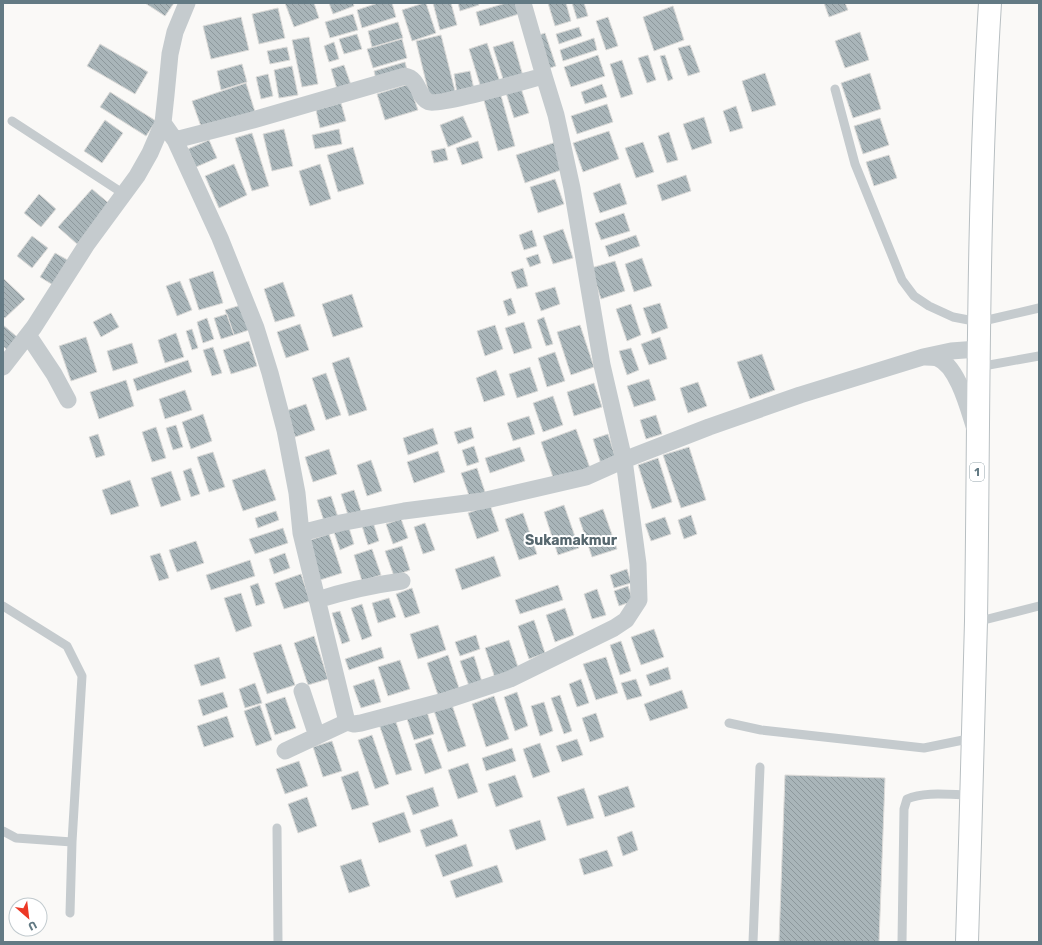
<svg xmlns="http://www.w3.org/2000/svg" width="1042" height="945" viewBox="0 0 1042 945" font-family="Rubik,sans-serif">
	<defs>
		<pattern id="building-back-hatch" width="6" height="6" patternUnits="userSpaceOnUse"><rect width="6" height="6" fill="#a9b5b9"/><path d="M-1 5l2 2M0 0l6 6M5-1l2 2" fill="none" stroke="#8d989c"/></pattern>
	</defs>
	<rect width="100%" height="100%" fill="#faf9f7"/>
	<path fill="url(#building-back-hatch)" stroke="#dcdbd9" d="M145,3H174L165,16Z
		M285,3H314L319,18L294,27Z
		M329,3H353L354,6L333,14Z
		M378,3H392L396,17L362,28L357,10Z
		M424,3H426L436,33L412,41L402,10Z
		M433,3H451L457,25L440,30Z
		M458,3H478L479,5L460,11Z
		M506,3H516L519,14L480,26L476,12Z
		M548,3H566L571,21L555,26Z
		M572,3H584L588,16L577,19Z
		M824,3H845L848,10L829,17Z
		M673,6L684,40L654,51L643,17Z
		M278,8L285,38L259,44L252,14Z
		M353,14L358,30L330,38L325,22Z
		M241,17L249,50L211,59L203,26Z
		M608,17L618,46L606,50L596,21Z
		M398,22L403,38L372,47L368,31Z
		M579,27L582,36L559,44L556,34Z
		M860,32L869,60L845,68L835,41Z
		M545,33L556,66L547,69L536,36Z
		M357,34L362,49L344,54L339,39Z
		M441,35L455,91L430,98L416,41Z
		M309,37L318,84L302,87L292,40Z
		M594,38L597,50L563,61L560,50Z
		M402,39L407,58L373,68L367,49Z
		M513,41L523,76L504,82L493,47Z
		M334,42L339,59L329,62L324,46Z
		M487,43L500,82L481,88L469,49Z
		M100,44L148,72L135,94L87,66Z
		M690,45L700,72L688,76L678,48Z
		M287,47L290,60L270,64L267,51Z
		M598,55L605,76L571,87L564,67Z
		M648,55L656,80L647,83L638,58Z
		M665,55L673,79L668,81L660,56Z
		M622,60L633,94L621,98L610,64Z
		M405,62L407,70L376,79L374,71Z
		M242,64L247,82L221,90L217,71Z
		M344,65L351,85L337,89L331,69Z
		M292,66L298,95L279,98L274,70Z
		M470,71L474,89L457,93L454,74Z
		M765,73L776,105L752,112L742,81Z
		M870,73L881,109L853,118L841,83Z
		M268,74L273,96L261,99L256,77Z
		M246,83L256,115L203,132L192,101Z
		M409,84L418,110L385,120L377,94Z
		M602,84L607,97L585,104L581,92Z
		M520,85L529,113L514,118L505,90Z
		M110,92L156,121L146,136L100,107Z
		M500,92L515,146L498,151L483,97Z
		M341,103L346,121L320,128L316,110Z
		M607,104L613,122L577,134L571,116Z
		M736,106L743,128L730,132L723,111Z
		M463,116L472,137L448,147L440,125Z
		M704,117L712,143L692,150L683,124Z
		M880,118L889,145L863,154L854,126Z
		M105,120L123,133L102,163L84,151Z
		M284,129L293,166L272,171L263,134Z
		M339,129L342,144L315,149L312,135Z
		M609,131L619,159L583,172L573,143Z
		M669,132L678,160L667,163L658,136Z
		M252,133L269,186L252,191L235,138Z
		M209,140L217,158L196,167L188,149Z
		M478,141L483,158L462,165L456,148Z
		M556,142L564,169L525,183L516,155Z
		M643,142L654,172L636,178L625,148Z
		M353,147L364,184L338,192L327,155Z
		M445,148L448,160L434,163L431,151Z
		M889,155L897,178L874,186L866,162Z
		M234,164L247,195L219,208L205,176Z
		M320,164L331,199L310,206L299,171Z
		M686,175L691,191L662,201L657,185Z
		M555,179L564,204L538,213L530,187Z
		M620,183L627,204L600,213L593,193Z
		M92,189L112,206L77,244L58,227Z
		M39,194L56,209L41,227L24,213Z
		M624,213L630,231L601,240L595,223Z
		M563,229L573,258L553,264L543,236Z
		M532,230L537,246L524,250L519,235Z
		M636,235L640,246L609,257L605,246Z
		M32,236L48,248L32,268L17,256Z
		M55,253L73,263L58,288L40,277Z
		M538,254L541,263L530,267L526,258Z
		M642,258L652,286L634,292L625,264Z
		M615,261L625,291L601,299L591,268Z
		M523,268L528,286L517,289L511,272Z
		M213,271L223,303L199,310L189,279Z
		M4,279L25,299L5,318L3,317V280Z
		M180,281L192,310L177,316L166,286Z
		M283,282L295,316L275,322L264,289Z
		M555,287L560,304L541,311L535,293Z
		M352,294L363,327L333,337L322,304Z
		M511,298L516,313L508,316L503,301Z
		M660,303L668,328L652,334L643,308Z
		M244,304L252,329L234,335L225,310Z
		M631,304L641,335L627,341L616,309Z
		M111,313L119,327L101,337L93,322Z
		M227,314L234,335L221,339L214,318Z
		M544,317L553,344L546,346L537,320Z
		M207,318L214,339L203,343L197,322Z
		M524,322L532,348L514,354L505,328Z
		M300,324L309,350L286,358L277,332Z
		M3,325L22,341L11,353L3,346Z
		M495,325L503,349L485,356L477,331Z
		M580,325L594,367L571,375L557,332Z
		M192,329L198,348L192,350L186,331Z
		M176,333L184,357L165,363L158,340Z
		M86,337L97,372L71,381L59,346Z
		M660,337L667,359L649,365L641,344Z
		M249,341L257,366L231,374L223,350Z
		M132,343L138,363L113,371L107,351Z
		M213,347L222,373L212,376L203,350Z
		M631,348L639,370L627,375L619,351Z
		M555,352L565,381L547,387L538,358Z
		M762,354L775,390L750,399L737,362Z
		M349,357L367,410L349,416L332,363Z
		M188,360L192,372L137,391L133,379Z
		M530,367L538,391L517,398L509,374Z
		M496,370L505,395L484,402L476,378Z
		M326,373L341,415L326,420L312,378Z
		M649,379L656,400L634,407L627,386Z
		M126,380L134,406L99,419L90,392Z
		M698,382L707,406L688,413L680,388Z
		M594,383L602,407L574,416L567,392Z
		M185,390L192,410L165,419L159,399Z
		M553,396L563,425L543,432L533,403Z
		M306,404L315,430L295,437L286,411Z
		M203,414L212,441L191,449L182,422Z
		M656,415L662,434L646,439L640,420Z
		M529,416L535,434L513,441L507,423Z
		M176,425L183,447L173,450L166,428Z
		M156,427L166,458L152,462L142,432Z
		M471,427L474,438L458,444L454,432Z
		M433,428L438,444L408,455L403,438Z
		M576,429L590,468L554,480L541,442Z
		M98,434L105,455L96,458L89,437Z
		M608,434L616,459L601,464L593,439Z
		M474,446L479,462L467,466L462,450Z
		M520,447L525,461L490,473L485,458Z
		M689,447L706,500L681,508L663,455Z
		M329,449L337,474L313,482L305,457Z
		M438,451L445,472L414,483L407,462Z
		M213,452L225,487L209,492L197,457Z
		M658,458L672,502L652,509L638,465Z
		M371,460L382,491L367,496L357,465Z
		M191,468L200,494L191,497L183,471Z
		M477,468L486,495L471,501L461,473Z
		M265,469L276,500L243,511L232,480Z
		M171,471L181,500L161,507L151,478Z
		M130,480L139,506L111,515L102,490Z
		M354,490L361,511L348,515L341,494Z
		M331,496L339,520L325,524L317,500Z
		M490,505L499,531L477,539L468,513Z
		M564,505L579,548L558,555L544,512Z
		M603,509L617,549L592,557L579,518Z
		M276,511L279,520L258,528L255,518Z
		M523,513L537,554L519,560L505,519Z
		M691,515L697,534L684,539L678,520Z
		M665,517L671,534L651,541L645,524Z
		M401,519L408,538L393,544L386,524Z
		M373,522L379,541L368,545L362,526Z
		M425,523L435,550L423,554L414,527Z
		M283,528L288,543L255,554L249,539Z
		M349,528L354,544L340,550L334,532Z
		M329,534L342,573L320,580L307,541Z
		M196,541L204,563L177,572L169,550Z
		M402,546L410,570L394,576L385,551Z
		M372,549L381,575L362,581L354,555Z
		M160,553L169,578L159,581L150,556Z
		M285,553L290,568L274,574L269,559Z
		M494,556L501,576L462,590L455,569Z
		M250,560L255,576L211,590L206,575Z
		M627,569L631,583L614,588L610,575Z
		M301,574L310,601L284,609L275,583Z
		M258,583L265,603L256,606L250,586Z
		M558,585L563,600L520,614L515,600Z
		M628,586L633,601L619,606L614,591Z
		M412,588L420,613L405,618L396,594Z
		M597,589L606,615L592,619L584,594Z
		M241,593L252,626L236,632L224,598Z
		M389,598L396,617L378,623L372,603Z
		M362,604L372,636L362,640L351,608Z
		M565,608L574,635L555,642L546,615Z
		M340,611L350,641L342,644L332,613Z
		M534,620L545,653L529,659L518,626Z
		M438,625L446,650L418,659L410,634Z
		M654,629L664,657L641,665L631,637Z
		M476,635L480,649L460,656L455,642Z
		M314,636L328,679L308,685L294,643Z
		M509,640L519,670L495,678L485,648Z
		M621,641L631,671L620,675L610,645Z
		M281,644L295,685L267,694L253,653Z
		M381,647L384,658L349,670L345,659Z
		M448,655L459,688L438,695L427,663Z
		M474,656L482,682L469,686L460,661Z
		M219,657L226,678L201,686L194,665Z
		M606,657L618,693L596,700L583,664Z
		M400,660L410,689L388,696L378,667Z
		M668,667L671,679L650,686L646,675Z
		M374,679L381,702L361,708L353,686Z
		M581,679L589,703L577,707L569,684Z
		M636,679L642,696L627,700L621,683Z
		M255,683L262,703L245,708L239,689Z
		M682,690L688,708L650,721L644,704Z
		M223,692L228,707L203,716L198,700Z
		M517,692L528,726L515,731L504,697Z
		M560,695L572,731L564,734L551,698Z
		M494,696L509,739L486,747L472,704Z
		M285,697L296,728L275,735L265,704Z
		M451,702L466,746L448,752L433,708Z
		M544,702L553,731L540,736L531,706Z
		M260,705L272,740L256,746L244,711Z
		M426,709L434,734L414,740L406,716Z
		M596,713L604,737L590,742L582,718Z
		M227,716L234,737L204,747L197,726Z
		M395,719L412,770L396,775L379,724Z
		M372,735L389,784L375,789L358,740Z
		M431,738L442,768L425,774L415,744Z
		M577,739L583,755L562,762L556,746Z
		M332,741L342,771L323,777L313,747Z
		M540,743L550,772L533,778L523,749Z
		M512,748L516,761L486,771L482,758Z
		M299,761L308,786L285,794L276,769Z
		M468,763L478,792L458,799L448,770Z
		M358,771L369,805L352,810L341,777Z
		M515,775L523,797L496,807L488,784Z
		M785,775L885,778L879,942H779Z
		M628,786L635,807L605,817L598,796Z
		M433,787L439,806L413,815L406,796Z
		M584,788L594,818L567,826L557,797Z
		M307,797L317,826L298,833L288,804Z
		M404,812L411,832L379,843L372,823Z
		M452,819L458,836L426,847L420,830Z
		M540,820L546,840L516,850L509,830Z
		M632,831L638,850L623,856L617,837Z
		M466,844L473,866L443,877L435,855Z
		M607,850L613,866L584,875L579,859Z
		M361,859L370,886L349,893L340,866Z
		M497,865L503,882L456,898L450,881Z"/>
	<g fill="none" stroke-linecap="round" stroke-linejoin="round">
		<g stroke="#b8bfc2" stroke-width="24">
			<path id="primary" d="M967,942C970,835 974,728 976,621C979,415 977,209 990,3"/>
		</g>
		<path stroke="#c5cbce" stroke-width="9" d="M835,89L855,164L902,280L914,296L929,306L953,317L979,322L1039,308
			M12,121L124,194
			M978,367L1039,356
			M3,606L67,646L82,676L72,842L70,913
			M976,622L1039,606
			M729,723L761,730L924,748L973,738
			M277,828L278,942
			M3,831L16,838L72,842
			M753,942L760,767
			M902,942L904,809L907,799C925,791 952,795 971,795"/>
		<path stroke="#c5cbce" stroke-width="17" d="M163,123L175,140L220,238L256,328L270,373L285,430L297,493L301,533L347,722
			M175,140L253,120L405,76C420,79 417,97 429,102C439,106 527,80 544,76
			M28,335L54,374L68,400
			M925,357C929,357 934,357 937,358C957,365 968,407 974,426
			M3,367L34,327L87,244L137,176L150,153L163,123L166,95L170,54L175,32L187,3
			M301,533L340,523L404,511L482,501L586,477L624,460L709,427L800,395L923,357L951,351L978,349
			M317,600C345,591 373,585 402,581
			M302,691L317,736
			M285,751L347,722L354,724L361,723L444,701L510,679L614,628L626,620L639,600L638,564L624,460L602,365L572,188L556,115L544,76L523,3"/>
		<use href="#primary" stroke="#fff" stroke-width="22"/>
	</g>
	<g text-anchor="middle" stroke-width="4" stroke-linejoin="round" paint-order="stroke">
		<rect fill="#fff" stroke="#92a2a9" stroke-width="1" x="970" y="463" width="14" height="18" rx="3"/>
		<g font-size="11" font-weight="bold" fill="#637a84">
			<text x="977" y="476">1</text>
		</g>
		<g font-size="14" font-weight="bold" fill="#56676e" stroke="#fff">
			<text x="571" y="545">Sukamakmur</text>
		</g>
	</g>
	<rect width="1042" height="945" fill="none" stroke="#637a84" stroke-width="8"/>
	<g transform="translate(28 917) rotate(152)"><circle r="19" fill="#ffffff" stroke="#c1cace"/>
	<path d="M0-3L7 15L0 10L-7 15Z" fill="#ec3825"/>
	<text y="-6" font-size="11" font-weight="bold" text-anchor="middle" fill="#637a84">U</text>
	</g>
</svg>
